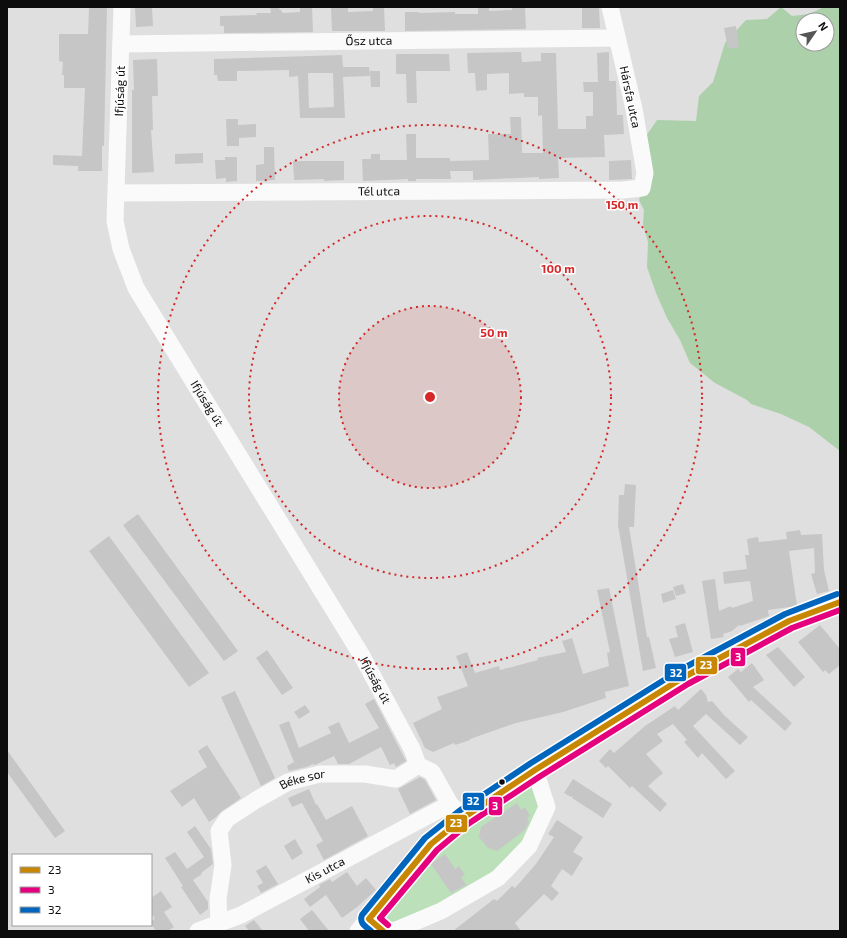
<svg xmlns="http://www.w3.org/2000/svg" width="847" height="938" viewBox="0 0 847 938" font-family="'Exo 2',sans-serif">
	<rect width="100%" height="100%" fill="#dedfde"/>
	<path fill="#bbe0ba" d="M531,780L539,810L523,846L494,874L411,919L390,925L386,921L389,902L434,848Z"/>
	<path fill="#acd0aa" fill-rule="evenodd" d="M781,7L792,16L809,14L824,7H840V451L809,427L781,414L751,404L747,400L715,383L690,363L680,340L667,318L656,293L647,267L648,242L643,224L644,210L639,200L645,183L644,139L657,120L696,121L699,96L713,82L725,43L746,20L767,19ZM803,20H827V44H803Z"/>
	<path fill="#c6c6c6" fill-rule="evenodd" d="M89,7H107L104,146H102V171H78V166L53,165V155L82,156L85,88H64V75H62L63,62L59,61V34H88Z
		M135,7H152L153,26L136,27Z
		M270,7H278L283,13L300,12V7H312L313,32L224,33V26H220V16L257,15L256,13H271Z
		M331,7H348V12L373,11V7H384L385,31H332Z
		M478,7H489V11L512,10V7H525L526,29L405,31V12H419V13L455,12V14H478Z
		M582,8H599L600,28H582Z
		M736,26L739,47L728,49L724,28Z
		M521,52L522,62L541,61V53H556L558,129H586V116H593V92H584L583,82H598L597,53L609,52V81H616L617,115H623L624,134L604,135L605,157L558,158L559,178L539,179V177L473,180V171H450L451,179H416V181H408V179L363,181L362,159H371V154H380V160H407L406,134H416V158H450V161L489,160L488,134H511L510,117H521L522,153H543L542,115L538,116V97H524V93L509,94V73L487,74V90L476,91L475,73H468L467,53Z
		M396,54H449L450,71H416L417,103H407L406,74H396Z
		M342,55L343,67H369L370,76L343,77L345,118H300L298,76L289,77V70L237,71V81H218L217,75H214V59ZM308,73H333L334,107L309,108Z
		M157,59L158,96H152L153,130H151L154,172L132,173V90H134L133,60Z
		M370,71H380V87H371Z
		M226,119H238V125L256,124V137L239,138V146H227Z
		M264,147H274L275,180L256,181V165L264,164Z
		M203,153V163L175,164V154Z
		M225,157H237V181L226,182V178L216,179L215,160H225Z
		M631,160L632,179L609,180V161Z
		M293,161H344V180L324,181V179L294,180Z
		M625,484L636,485L634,527H629L647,637H649L656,668L643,671L618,525L619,495H624Z
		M138,514L238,651L224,661L123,525Z
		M800,530L801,535L822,534L824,570L829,591L817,594L811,574L815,573L814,548L789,551L797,606L768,610L769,616L740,626L739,625L732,631L723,634L724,637L711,639L702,581L715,579L719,611L731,606L732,608L753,601L750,581L724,584L723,572L747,569L745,555H749L747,539L758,537L759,542L787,539L786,532Z
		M109,536L209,673L189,687L89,551Z
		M683,584L686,593L676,596L673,587Z
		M609,588L629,686L605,692L606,698L563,712L516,723L470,739V740L455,745L454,743L433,752L425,748L413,723L442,709L437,697L468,686L456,656L467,652L475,673L499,666L500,670L538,660L537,658L566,652L562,641L572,638L583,674L609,666L607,653L610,652L597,590Z
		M673,590L676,599L663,603L661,594Z
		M685,623L693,652L675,657L669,639L678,637L675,626Z
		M820,625L840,649V665L829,674L825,670L823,672L798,642Z
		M778,647L805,677L794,687L766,655Z
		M267,650L293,688L282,695L256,658Z
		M752,663L764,680L753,687L792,723L785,731L751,700L749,702L728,677L738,669L741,672Z
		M701,689L706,695L708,702L712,701L724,715L748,737L740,745L706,714L693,726L735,771L726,779L702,753L698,758L684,742L687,740L673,724L657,734L663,741L646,754L663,773L648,786L667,804L660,812L632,786L630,788L608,766L606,768L599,761L610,749L614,753L645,726L675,706L678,710Z
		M235,691L275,778L261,786L221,697Z
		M374,699L406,761L396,767L394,763L390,765L381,747L349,764H338L334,756L315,765L313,764L306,767L289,771L287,766L294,762L279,725L289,721L299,748L331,733L328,727L339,722L349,743L379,728L365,704Z
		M305,705L310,712L299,719L294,712Z
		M207,745L241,798L222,811L216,817L209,822L194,798L182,807L170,791L207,767L198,751Z
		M7,750L65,831L55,838L7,772Z
		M420,777L425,780L436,800L410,814L398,789Z
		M573,779L612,804L603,818L572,798L573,796L571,797L564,793Z
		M309,789L316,805L317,804L326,820L352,806L368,836L324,860L316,845L323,841L302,803L292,807L288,798Z
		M517,803L521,810L525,807L530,816L527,818L529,822L525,830L497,851L488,848L479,837L481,827Z
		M557,820L583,837L573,852L583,858L572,876L562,869L551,886L559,893L552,901L544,894L515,923L521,931H453L494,899L497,901L512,886L515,888L536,864L554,837L548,834Z
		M195,826L211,849L213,864L201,873L202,874L193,880L208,902V909L200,915L181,887L183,886L165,858L175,852L187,869L204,857L187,832Z
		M295,839L303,853L292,860L284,846Z
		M445,854L455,869L459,866L465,875L461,877L466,885L451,893L431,864Z
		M266,865L278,884L261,893L257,886L263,883L256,871Z
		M347,872L357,886L366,878L376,890L357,907L342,918L326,895L310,907L304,899L320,887L319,885L330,879L332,882Z
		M161,891L172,907L164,912L174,927L168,931H156L151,924V921L155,919L151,913V898Z
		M312,910L329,931H309L300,919Z
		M254,920L263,931H249L245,926Z"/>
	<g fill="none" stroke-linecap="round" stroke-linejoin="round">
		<g stroke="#fafafa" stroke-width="17">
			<path id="s1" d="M122,7L115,221L121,249L136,288L362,656L412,749L418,765"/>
			<path id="s2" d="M121,44L617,38"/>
			<path id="s3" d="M117,193L623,190L642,188L645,173L634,109L610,7"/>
			<path d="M418,765L432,772L450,804L458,812"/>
			<path id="s4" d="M219,923L218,899L223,865L219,831L227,819L256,800L288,782L320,774H365L396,779L418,765"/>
			<path id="s5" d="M198,931L241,915L450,804"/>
			<path d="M358,931L431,844L463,818L535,770L684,677L789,621L819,609L840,602"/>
			<path d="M382,931L396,930L441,911L498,878L529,846L547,807L535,770"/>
		</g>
		<g stroke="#fff" stroke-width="9">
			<path id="bus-1" d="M383,931L369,919L431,844L463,818L535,770L684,677L789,621L840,602"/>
		</g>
		<g stroke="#fff" stroke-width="9">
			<path id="bus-2" d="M388,925L380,918L437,850L468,824L539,777L688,684L792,628L840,610"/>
		</g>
		<g stroke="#fff" stroke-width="9">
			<path id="bus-3" d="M371,931C365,926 359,923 362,915L425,838L459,811L531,763L680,670L785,614L837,594"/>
		</g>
		<use href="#bus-1" stroke="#c88702" stroke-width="6"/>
		<use href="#bus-2" stroke="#e5007d" stroke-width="6"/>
		<use href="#bus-3" stroke="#0065bd" stroke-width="6"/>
	</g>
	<circle cx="430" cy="397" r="91" fill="#d62828" fill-opacity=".12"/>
	<g fill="none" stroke="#d62828" stroke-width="2" stroke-dasharray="2 4">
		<circle cx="430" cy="397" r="91"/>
		<circle cx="430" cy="397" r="181"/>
		<circle cx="430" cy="397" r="272"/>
	</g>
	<circle fill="#0b0c0b" stroke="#fff" stroke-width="1.5" cx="502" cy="782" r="3.5"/>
	<g text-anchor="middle" stroke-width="3" stroke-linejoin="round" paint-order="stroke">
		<g font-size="12" fill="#0b0c0b" stroke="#fff">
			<text dy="4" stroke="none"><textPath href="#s2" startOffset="248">Ősz utca</textPath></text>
			<text transform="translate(120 91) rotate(-88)" y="4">Ifjúság út</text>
			<text transform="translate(630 97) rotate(78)" y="4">Hársfa utca</text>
			<text dy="4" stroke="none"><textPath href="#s3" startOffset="262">Tél utca</textPath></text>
			<text dy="4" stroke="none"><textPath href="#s1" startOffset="420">Ifjúság út</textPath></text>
			<text dy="4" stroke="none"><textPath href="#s1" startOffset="744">Ifjúság út</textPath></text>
			<text dy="4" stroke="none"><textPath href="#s4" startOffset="193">Béke sor</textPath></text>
			<text dy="4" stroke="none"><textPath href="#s5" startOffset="141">Kis utca</textPath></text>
		</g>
	</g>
	<circle cx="430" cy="397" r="6" fill="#d62828" stroke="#fff" stroke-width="2"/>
	<g font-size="12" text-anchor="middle" font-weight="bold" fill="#d62828" stroke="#fff" stroke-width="3" stroke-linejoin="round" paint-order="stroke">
		<text x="622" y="209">150 m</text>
		<text x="558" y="273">100 m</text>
		<text x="494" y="337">50 m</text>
	</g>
	<g stroke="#fff" stroke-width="1.5">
		<rect x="730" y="647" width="16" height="20" rx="4" fill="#e5007d"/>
		<rect x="695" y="656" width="23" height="19" rx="4" fill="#c88702"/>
		<rect x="664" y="663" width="23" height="19" rx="4" fill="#0065bd"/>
		<rect x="462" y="792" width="23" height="19" rx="4" fill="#0065bd"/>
		<rect x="488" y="796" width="15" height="20" rx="4" fill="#e5007d"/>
		<rect x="445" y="814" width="23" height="19" rx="4" fill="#c88702"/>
	</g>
	<g font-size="11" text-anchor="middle" font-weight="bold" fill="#fff">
		<text x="738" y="661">3</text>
		<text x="706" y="669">23</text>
		<text x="676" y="677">32</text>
		<text x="473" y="805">32</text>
		<text x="495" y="810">3</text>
		<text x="456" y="827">23</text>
	</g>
	<rect width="847" height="938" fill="none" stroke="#0b0c0b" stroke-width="16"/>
	<rect x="12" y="854" width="140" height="72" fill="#ffffff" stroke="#9d9e9d"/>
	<rect x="20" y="867" width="20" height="6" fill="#c88702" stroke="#9d9e9d"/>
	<text x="48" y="874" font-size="12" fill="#0b0c0b">23</text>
	<rect x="20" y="887" width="20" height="6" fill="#e5007d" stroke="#9d9e9d"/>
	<text x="48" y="894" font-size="12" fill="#0b0c0b">3</text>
	<rect x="20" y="907" width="20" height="6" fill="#0065bd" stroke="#9d9e9d"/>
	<text x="48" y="914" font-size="12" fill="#0b0c0b">32</text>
	<g transform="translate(815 32) rotate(56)"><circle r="19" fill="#ffffff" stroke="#9d9e9d"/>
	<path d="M0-3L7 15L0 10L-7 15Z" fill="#555655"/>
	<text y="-6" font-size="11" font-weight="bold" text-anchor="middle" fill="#0b0c0b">N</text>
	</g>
</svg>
